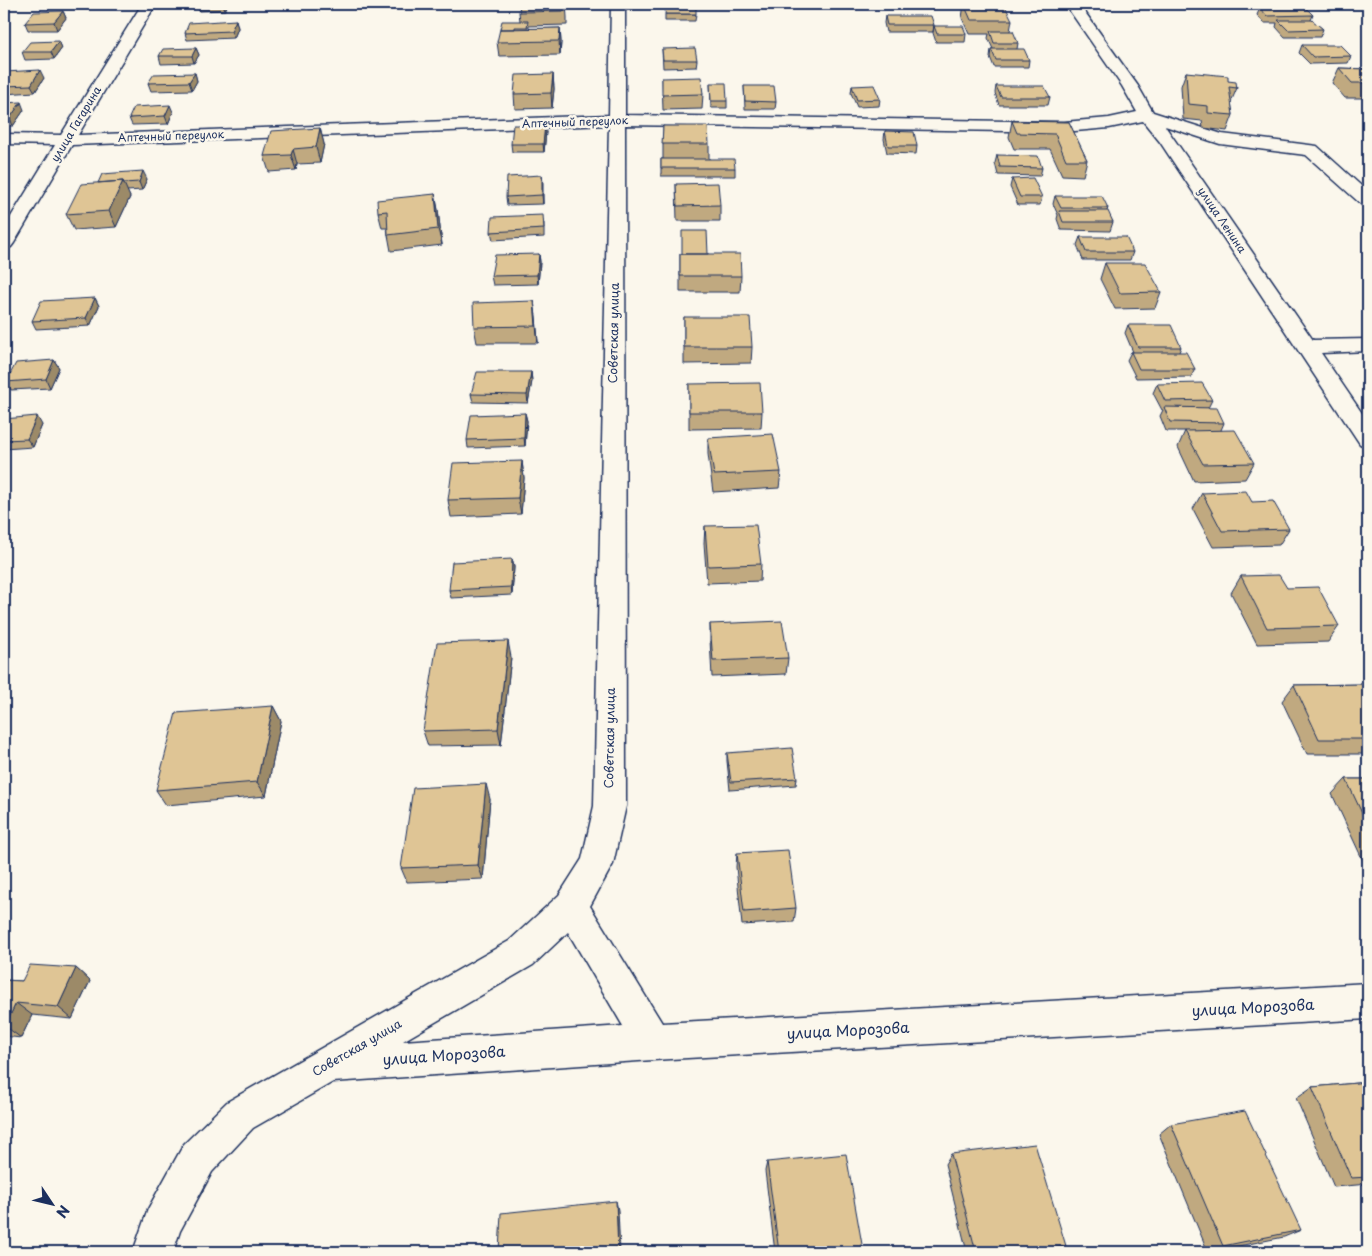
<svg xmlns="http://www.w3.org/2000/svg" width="1372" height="1256" viewBox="0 0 1372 1256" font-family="'Playpen Sans',sans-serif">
	<rect width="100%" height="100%" fill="#fbf7ec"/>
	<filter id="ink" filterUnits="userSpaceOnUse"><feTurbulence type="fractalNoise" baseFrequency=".02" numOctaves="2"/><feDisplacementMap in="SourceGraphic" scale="10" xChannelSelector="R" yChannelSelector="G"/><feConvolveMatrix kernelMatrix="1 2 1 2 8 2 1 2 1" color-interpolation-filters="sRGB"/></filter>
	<g filter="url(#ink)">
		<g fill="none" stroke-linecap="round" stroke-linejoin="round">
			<g stroke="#1b2f5e" stroke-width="3">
				<path id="minor" d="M142,4H156L78,135L609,115L611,4H625V115L1064,122L1109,118L1137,112L1122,86L1065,4H1079L1138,86L1153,112L1222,134L1317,146L1368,192V206L1362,205L1306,155L1220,144L1165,126L1313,340L1368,339V351L1321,353L1368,422V447L1360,444L1160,142L1143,121L1109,128L1064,132L625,125L626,806L613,864L590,906L662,1023L1368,983V1019L653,1060L333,1082L253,1128L212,1172L180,1231L173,1252H133L148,1209L184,1144L227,1102L509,941L559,895L582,859L594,806L609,125L72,145L14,243L11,247L4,249V228L55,145L4,144V134L61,135ZM568,932L623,1026L403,1041L533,965Z"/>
			</g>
			<use href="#minor" fill="#fbf7ec" fill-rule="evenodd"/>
		</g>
		<path fill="#c0a980" stroke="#1b2f5e" d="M34,4H77L76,5H34Z
			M196,4H228L225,10L199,11Z
			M566,4L567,17V25L528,26V29L560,28L561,42L560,55L499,56L497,42L520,21L519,12Z
			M662,4H691V6H662Z
			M964,4L1012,20L1010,31L1018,43L1017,49L1029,60L1028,67H994L990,57L991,49H993L988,38L989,34H969L962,18Z
			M1260,8L1313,15L1311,20L1323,29L1320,37H1285L1276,27L1277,23H1264L1257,15Z
			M63,11L66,18L57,30H28L25,23Z
			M665,14H696L695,21H665Z
			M885,16L934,25L933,32H886L884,23Z
			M236,20L238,28L234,38L187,40L185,33Z
			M934,26L966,34L965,42H936L933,33Z
			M59,41L62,48L54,59L25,60L22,52Z
			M1302,45L1351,56L1348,63L1310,64L1299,53Z
			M196,48L199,55L194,63L161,64L159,56Z
			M662,49L697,60L696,67L663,68Z
			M1339,68L1368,69V98H1345L1332,83Z
			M1186,72L1228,81L1237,88L1231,102L1233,115L1227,131L1203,128L1202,121L1183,119L1181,86Z
			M195,73L197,81L192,90L151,91L148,83Z
			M4,74L44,78L35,92L4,94Z
			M553,74L554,89L552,108L515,109L514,94Z
			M662,78L703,94L702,109L663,110Z
			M710,83L727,101V108H711Z
			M744,86L776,102L775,109H745Z
			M852,86L880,99L879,106L857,107L851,93Z
			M996,86L1050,97L1048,105H999L995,93Z
			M4,103L24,110L13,126H4Z
			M1368,111V120L1365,117Z
			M173,112L168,124L132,125L129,118Z
			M1012,121L1069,122L1087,160L1083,176L1062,175L1050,149H1014L1009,137Z
			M663,126L709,144V159L735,168V176H661V159H663Z
			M320,128L324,144L320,163L297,164L296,170L269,172L264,156Z
			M885,131L917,146L916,154L887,153L884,139Z
			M546,132L544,152H512L511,144Z
			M997,155L1042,168L1040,176L998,175L995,163Z
			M542,175L543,204L507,205L506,197Z
			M147,179L142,190L127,191L130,197L116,227L74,230L66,214L98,183Z
			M1012,179L1042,197L1040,205H1018L1010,187Z
			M676,184L720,205V221H677Z
			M435,194L438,210L442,245L391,251L388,235L387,228H382L378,212Z
			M1055,196L1108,208L1107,211L1113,222L1110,231L1061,230L1057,219L1058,215L1053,204Z
			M544,223V237L493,240L491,232Z
			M1080,237L1133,252L1130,260H1083L1077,245Z
			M539,254L540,262L538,284L493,285L491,276Z
			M680,254H708L741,276L740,292H680Z
			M1105,263L1161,292L1155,308L1115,309L1100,279Z
			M95,298L99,306L90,326L36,329L32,321Z
			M534,301L536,317L538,343H477L474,327Z
			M684,317L752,347L751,363L684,364Z
			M1128,325L1181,347L1179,352L1195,369L1191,377L1136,378L1127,360L1131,352H1133L1125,333Z
			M54,360L59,368L50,388L11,390L6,382Z
			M531,372L532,381L528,403L473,402L471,394Z
			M689,384L762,412L761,428L689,429Z
			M1157,384L1212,400L1208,408L1224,423L1221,430L1254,463L1245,479L1194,481L1178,447L1185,431H1166L1160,416L1163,410H1162L1153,393Z
			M525,413L527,421L525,446L468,448L467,440Z
			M4,419L42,425L33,447L4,449Z
			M708,438L781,472L779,488L713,492L708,454Z
			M522,461L524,478L521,514L451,517L448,500Z
			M1202,493L1252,502L1289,529L1279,545L1213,547L1193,509Z
			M705,526L761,564L760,581L707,583L704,543Z
			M512,559L514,567L512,595L451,598L449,590Z
			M1241,576L1287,588L1339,626L1328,642L1257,644L1231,593Z
			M710,624L788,658L786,674L712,677L710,640Z
			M511,657L501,745L428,746L423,731Z
			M1368,684V754H1307L1282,701L1294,685Z
			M273,706L281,721L266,796L166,805L156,790Z
			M727,753L797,778L796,785L730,790L727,761Z
			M1346,779H1368V867H1366L1332,794Z
			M490,799L483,879L407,882L401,868Z
			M737,853L796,908L794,922L742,925L736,867Z
			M76,968L90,981L72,1019L32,1015L21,1038L4,1036V980L22,981Z
			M1368,1082V1184L1334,1187L1296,1098L1312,1087Z
			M1171,1124L1301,1230L1284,1237L1208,1252L1159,1134Z
			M951,1154L1066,1246L1057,1252H967L945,1164Z
			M767,1162L863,1250L862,1252H775L765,1171Z"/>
		<path fill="#9c8a68" stroke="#1b2f5e" d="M223,4H228L225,10Z
			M63,11L66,18L57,30L54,22Z
			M236,20L238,28L234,38L231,31Z
			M560,28L561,42L560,55L559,41Z
			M59,41L62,48L54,59L51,52Z
			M196,48L199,55L194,63L192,56Z
			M40,70L44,78L35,92L31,85Z
			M195,73L197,81L192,90L189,82Z
			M553,74L554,89L552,108L551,93Z
			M21,102L24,110L13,126L10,118Z
			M170,105L173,112L168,124L165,116Z
			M545,125L546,132L544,152L543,144Z
			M320,128L324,144L320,163L316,147Z
			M293,149L297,164L296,170L291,155Z
			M143,171L147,179L142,190L139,182Z
			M542,175L543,183V204L542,195Z
			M123,181L130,197L116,227L109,211Z
			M435,194L438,210L442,245L438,229Z
			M539,254L540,262L538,284L537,275Z
			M95,298L99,306L90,326L86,318Z
			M534,301L536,317L538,343L536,326Z
			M54,360L59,368L50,388L46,379Z
			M531,372L532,381L528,403L527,395Z
			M525,413L527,421L525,446L524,438Z
			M37,416L42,425L33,447L27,439Z
			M522,461L524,478L521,514L518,498Z
			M4,521L9,528L4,539Z
			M512,559L514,567L512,595L511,587Z
			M508,641L511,657L501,745L498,729Z
			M273,706L281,721L266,796L257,782Z
			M486,784L490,799L483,879L478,865Z
			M76,968L90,981L72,1019L58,1007Z
			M16,1003L32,1015L21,1038L5,1026Z
			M616,1201L618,1210L620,1252H618Z"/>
		<path fill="#dfc595" stroke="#1b2f5e" d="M520,4H566V11L519,12Z
			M964,4H1004L1012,20H971Z
			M666,6L696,7V14H665Z
			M1305,7L1313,15L1267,16L1260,8Z
			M63,11L54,22L25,23L34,12Z
			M885,16H931L934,25H887Z
			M236,20L231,31L185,33L189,23Z
			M1278,20H1312L1323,29L1288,30Z
			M502,21H528L527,27H515V29H500Z
			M934,26H963L966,34H937Z
			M560,28L559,41L497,42L500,29Z
			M990,31H1013L1018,43H994Z
			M59,41L51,52H22L30,42Z
			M1302,45H1340L1351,56L1313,57Z
			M196,48L192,56H159L163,49Z
			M695,48L697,60H663L662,49Z
			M991,49H1024L1029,60H996Z
			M1339,68L1368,69V83H1352Z
			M40,70L31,85L4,86V74L5,72Z
			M1186,72L1228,76V81L1236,82L1237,88L1229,87L1233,115L1208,113V106L1188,104Z
			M195,73L189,82L148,83L154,74Z
			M553,74L551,93L514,94L516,75Z
			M701,77L703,94L662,95V78Z
			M710,83H726L727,101H711Z
			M874,85L880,99L857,100L852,86Z
			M744,86H774L776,102L745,101Z
			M996,86H1044L1050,97H1001Z
			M21,102L10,118H4V103Z
			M170,105L165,116L129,118L134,107Z
			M1012,121L1069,122L1087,160H1066L1055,134L1017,133Z
			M513,125H545L543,144H511Z
			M663,126H708L709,144H662Z
			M320,128L316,147L293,149L291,155L264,156L271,131Z
			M885,131L914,132L917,146H888Z
			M997,155L1038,156L1042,168L1000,167Z
			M661,159H734L735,168H661Z
			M143,171L139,182L124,183L123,181L98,183L102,174Z
			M542,175V195L506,197L507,177Z
			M1033,178L1042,197H1020L1012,179Z
			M123,181L109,211L66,214L81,184Z
			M718,183L720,205L677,206L676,184Z
			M435,194L438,229L388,235L387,211L378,212L377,200Z
			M1055,196H1102L1108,208H1061Z
			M1059,211H1108L1113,222H1063Z
			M543,215L544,229L491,232L492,217Z
			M682,231H707L708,254H682Z
			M1080,237H1126L1133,252H1086Z
			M539,254L537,275L491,276L495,255Z
			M680,254H740L741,276H680Z
			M1105,263H1145L1161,292L1120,293Z
			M95,298L86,318L32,321L41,301Z
			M534,301L536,326L474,327L473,303Z
			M684,317H750L752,347H684Z
			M1128,325H1171L1181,347H1138Z
			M1131,352H1186L1195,369H1139Z
			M54,360L46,379L6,382L16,363Z
			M477,372H531L527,395L471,394Z
			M760,383L762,412H689V384Z
			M1202,383L1212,400L1165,401L1157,384Z
			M1164,407L1217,408L1224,423L1170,422Z
			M525,413L524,438L467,440L471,415Z
			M37,416L27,439L4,440V419Z
			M1235,430L1254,463L1203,464L1185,431Z
			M773,434L781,472L714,475L708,438Z
			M522,461L518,498L448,500L453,463Z
			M1246,491L1252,502L1273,501L1289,529L1222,531L1202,493Z
			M756,525L761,564L708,566L705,526Z
			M512,559L511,587L449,590L452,562Z
			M1279,575L1287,588L1318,587L1339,626L1267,628L1241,576Z
			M782,621L788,658L713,661L710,624Z
			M508,641L498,729L423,731L437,643Z
			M1368,684V739H1319L1294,685Z
			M273,706L257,782L156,790L176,713Z
			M792,748L797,778L731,782L727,753Z
			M1346,779H1368V826Z
			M486,784L478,865L401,868L413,788Z
			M788,850L796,908L744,912L737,853Z
			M30,965L76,968L58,1007L16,1003L5,1026H4V980L22,981Z
			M1368,1082V1177L1351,1178L1312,1087Z
			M1245,1111L1301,1230L1223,1246L1171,1124Z
			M1035,1144L1066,1246L1018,1252H976L951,1154Z
			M846,1154L863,1250L843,1252H779L767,1162Z
			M616,1201L618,1252H499L501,1213Z"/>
	</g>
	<g text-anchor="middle" stroke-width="5" stroke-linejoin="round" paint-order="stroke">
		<g font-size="11" fill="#1b2f5e" stroke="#fbf7ec">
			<text transform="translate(575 122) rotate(-2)" y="4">Аптечный переулок</text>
			<text transform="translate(76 124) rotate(-59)" y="4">улица Гагарина</text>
			<text transform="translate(171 136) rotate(-2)" y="4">Аптечный переулок</text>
			<text transform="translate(1222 220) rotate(56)" y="4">улица Ленина</text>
		</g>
		<g font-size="12" fill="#1b2f5e" stroke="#fbf7ec">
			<text transform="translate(614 333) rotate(-89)" y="4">Советская улица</text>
			<text transform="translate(610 738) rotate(-89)" y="4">Советская улица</text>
			<text transform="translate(357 1048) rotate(-30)" y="4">Советская улица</text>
		</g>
		<g font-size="15" fill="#1b2f5e" stroke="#fbf7ec">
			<text transform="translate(1253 1008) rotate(-3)" y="5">улица Морозова</text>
			<text transform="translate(848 1031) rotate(-3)" y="5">улица Морозова</text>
			<text transform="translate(444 1056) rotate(-4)" y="5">улица Морозова</text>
		</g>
	</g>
	<rect width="1372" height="1256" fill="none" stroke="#fbf7ec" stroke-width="20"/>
	<rect x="10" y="10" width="1352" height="1236" fill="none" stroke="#1b2f5e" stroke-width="2" filter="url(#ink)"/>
	<g transform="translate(52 1204) rotate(125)" stroke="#fbf7ec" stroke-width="4" paint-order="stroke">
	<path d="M0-4L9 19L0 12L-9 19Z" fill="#1b2f5e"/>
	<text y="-8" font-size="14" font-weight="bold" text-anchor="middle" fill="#1b2f5e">N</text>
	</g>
</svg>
